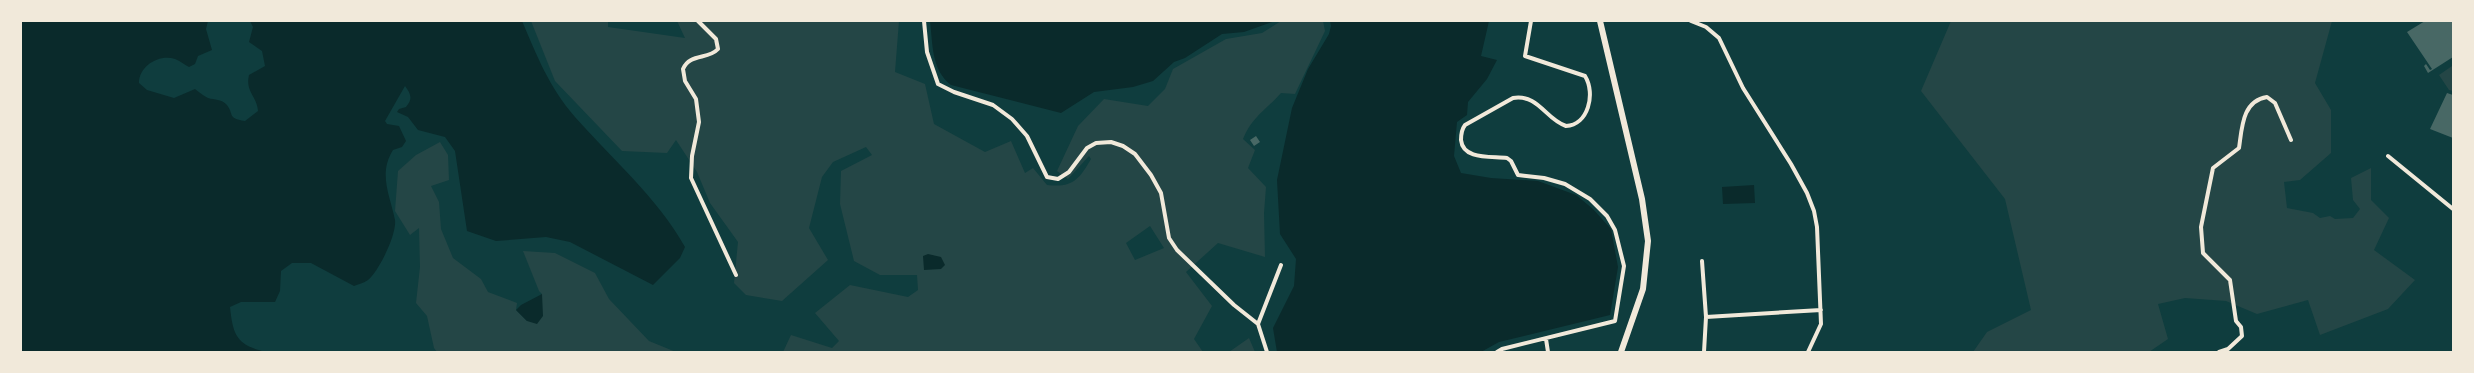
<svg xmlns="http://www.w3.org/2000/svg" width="2474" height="373" viewBox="0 0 2474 373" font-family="Arial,sans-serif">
	<rect width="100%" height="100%" fill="#0f3d3e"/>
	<path fill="#244646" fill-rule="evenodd" d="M531,21H608V27L685,38L677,21H899L895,72L925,84L934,124L985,152L1011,141L1025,173L1033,168L1047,185C1072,188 1079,180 1091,159L1089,156L1068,179L1057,171L1078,126L1104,99L1148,106L1165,89L1173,69L1226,39L1262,33L1281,21H1323L1325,31L1295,94L1281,93C1266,110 1252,117 1243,139L1255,150L1248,168L1266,187L1264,213L1265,257L1218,243L1186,272L1212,306L1194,339L1203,352H783L791,335L832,348L839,341L815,313L850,285L908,297L918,290L917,275H880L854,261L840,204L841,171L872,155L866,147L833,162L822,177L809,228L828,260L782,301L746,295L734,283L738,242L710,203L697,172L676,140L667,153L622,151L555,81ZM1150,226L1164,248L1135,260L1126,243Z
		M1951,21H2332L2315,83L2331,110V153L2300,180L2284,182L2287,208L2313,213L2320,218L2330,216L2335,219L2353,218L2360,209L2353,200L2351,178L2371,168V200L2389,218L2374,250L2415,280L2388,309L2320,335L2308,300L2257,314L2226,301L2185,298L2158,304L2168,339L2149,352H1973L1987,332L2031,310L2005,199L1921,91Z
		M2452,66L2453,67V91L2449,90L2439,75Z
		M440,142L448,155L449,180L431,186L439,202L441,229L453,258L481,279L488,292L517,303L516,310L527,321L542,294L539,291L523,251L555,253L595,273L609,299L649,341L676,352H437L434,348L427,316L416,303L420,267L419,228L410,235L395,211L398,171L416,155Z
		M1249,338L1255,352H1229Z"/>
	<path fill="#0a2a2b" d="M21,21H208L206,29L212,50L198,56L195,64L189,67C185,65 180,61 175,59C159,54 139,66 139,83L147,90L174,98L195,89C199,92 204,96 208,98C215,100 221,99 226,104C235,114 226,118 245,121L258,111C257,96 245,92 249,75L265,66L262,51L249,42L253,27L250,21H522C537,56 549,87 575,117C612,159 657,197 685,247L680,258L653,285L570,242L546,237L496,241L467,231L455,151L445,137L418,130L408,117L397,112L399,109L406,107C413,99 411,94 405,86L385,121L387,124L399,126L406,141L402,147L393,150C378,174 390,195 395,220C397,234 379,271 368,280C364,283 358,284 354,286L311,263H292L281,271L280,291L275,302H241L230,307C233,336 237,345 266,352H21Z
		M930,21H1275L1244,32L1222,34L1185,58L1174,62L1153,81L1133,87L1094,92L1061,113L951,85C931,69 933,45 930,21Z
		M1330,21H1489L1481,56L1497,60L1487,79L1468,102L1467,115L1457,122L1454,156L1461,173L1491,178L1538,181L1576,195L1593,209L1611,229L1618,267L1610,315L1499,342L1481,352H1277L1273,328L1294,286L1296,259L1280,234L1277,180L1292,108L1308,69L1329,34L1331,26Z
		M1754,185L1755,203L1723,204L1722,187Z
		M928,254L941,257L945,265L941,269L924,270L923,256Z
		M542,294L543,316L537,324L527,321L516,310L521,305Z"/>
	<path fill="#486865" d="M2425,21H2453V57L2428,73L2424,66L2426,64L2430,70L2432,69L2407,32Z
		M2447,93L2453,95V138L2430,129Z
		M1256,136L1260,142L1254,146L1250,140Z"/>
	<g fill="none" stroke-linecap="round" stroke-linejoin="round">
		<path stroke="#f1e9da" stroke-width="4" d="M698,21L716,39L718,49C708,60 690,53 683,69L685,81L696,99L699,122L692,156L691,178L736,275
			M924,21L927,52L938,84L954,92L993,105L1012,119L1027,136L1047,177L1058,179L1069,172L1087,148L1096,143L1111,142L1123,146L1135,154L1151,175L1161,193L1169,238L1177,250L1234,305L1258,324L1267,352
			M1691,21L1706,27L1719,38L1743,88L1791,164L1807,193L1814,211L1817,227L1821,324L1808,352
			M2388,156L2453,209
			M1702,261L1706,317L1704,352
			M1706,317L1821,310
			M1258,324L1281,265
			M1546,339L1548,352
			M1497,352L1502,349L1615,321L1624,266L1615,230L1607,216L1590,199L1565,184L1544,178L1518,175L1511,161L1507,158C1491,156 1463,160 1461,140C1461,134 1462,129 1465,125L1513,98C1539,94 1545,119 1566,126C1588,125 1596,94 1585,76L1525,56L1531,21
			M2219,352L2228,349L2242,336L2241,327L2236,321L2230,280L2203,253L2201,227L2213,168L2239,148C2242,128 2242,101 2267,97L2275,103L2291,140"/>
		<path stroke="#f1e9da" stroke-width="6" d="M1600,21L1642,199L1648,241L1643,289L1621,352"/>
	</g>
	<rect width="2474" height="373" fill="none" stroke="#f1e9da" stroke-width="44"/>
</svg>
